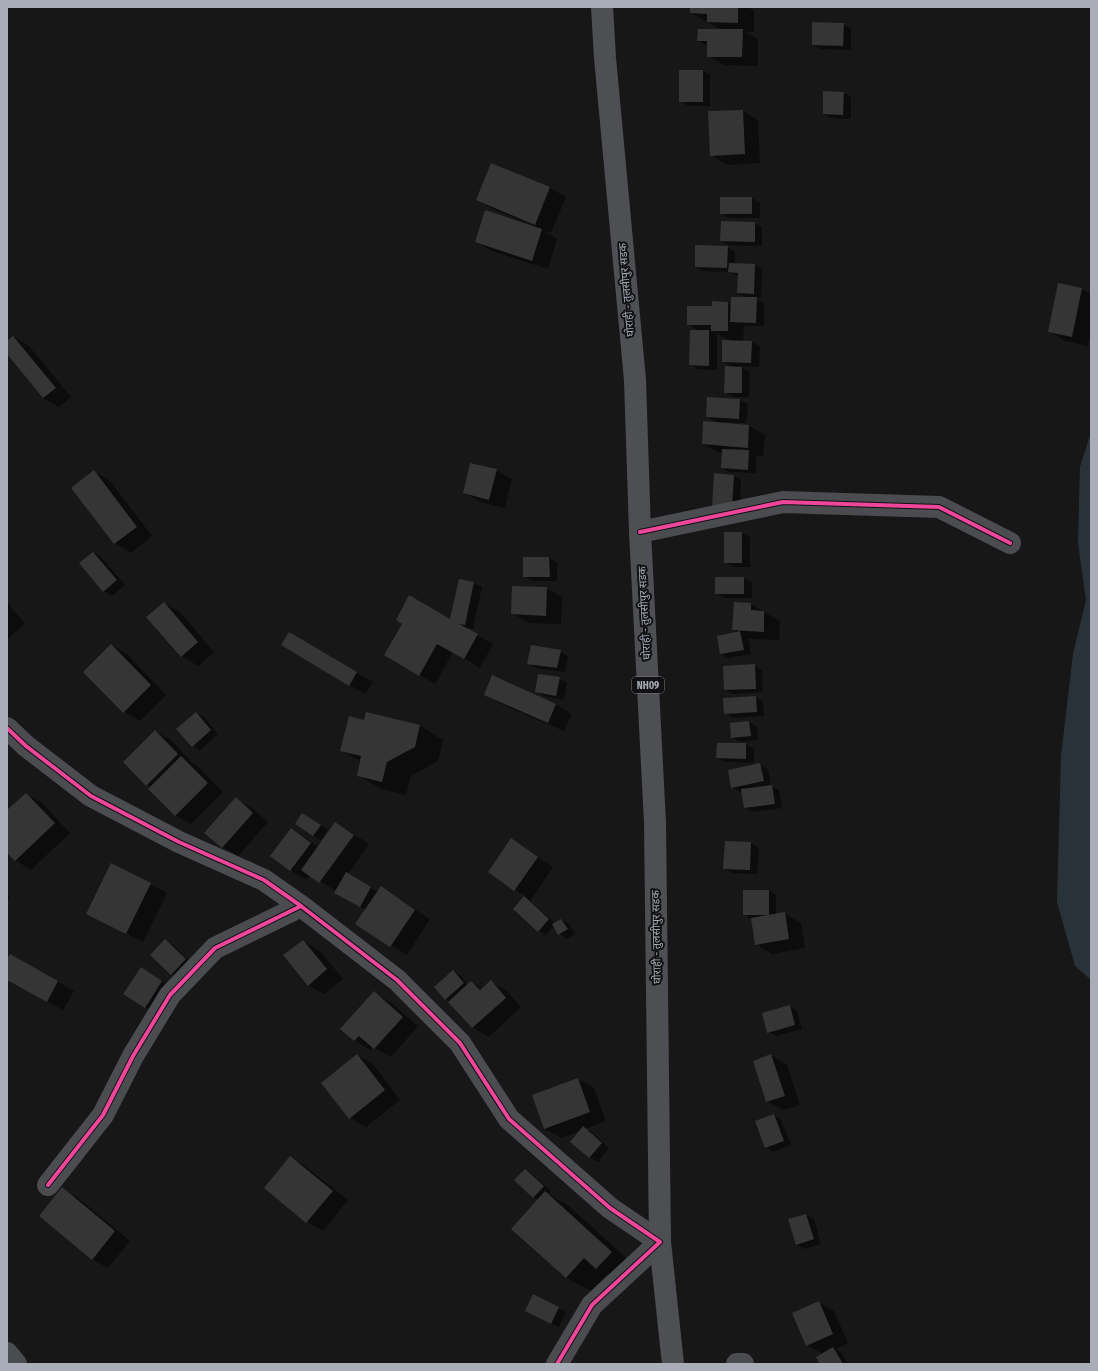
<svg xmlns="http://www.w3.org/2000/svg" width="1098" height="1371" viewBox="0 0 1098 1371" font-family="'Fira Sans Condensed','Noto Sans Devanagari',sans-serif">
	<rect width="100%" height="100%" fill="#171717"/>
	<path fill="#2a3239" d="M1091,432V980L1075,966L1057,902L1061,756L1073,654L1086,600L1078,543L1080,467Z"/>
	<path fill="#0007" d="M691,7H748L754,11V32H745L758,39V66L724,65L708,56V46L698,41L722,30L691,13Z
		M843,24L851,28V50L820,49L813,45Z
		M703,71L710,75V106H688L680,101Z
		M844,93L851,97V119L831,118L824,114Z
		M743,111L758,120L760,163L727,165L711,155Z
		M492,164L550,188L566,197L551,233L546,231V232L557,239L548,269L492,251L476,242L531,226L532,225L493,209L477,199Z
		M721,198H752L760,203V218H728L721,213Z
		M755,223L762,227V246L729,245L721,241Z
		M727,247L735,252V264L755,265L762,269L761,298H755L764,303V326H744L743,342H752L760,346L759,367L739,366L750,372L749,397H733L725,392L733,367L723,362L731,341L717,333V370L698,369L690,364L699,331L688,324L713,307V302L728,303L731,305L747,298L738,293V276L730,272L703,271L696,267Z
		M1082,289L1091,294V330L1088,346L1065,341L1049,331Z
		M14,337L29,346L71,397L59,407L43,398L7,352V342Z
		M740,400L748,404L746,423L723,422V424L749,426L765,435L763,456H756V473L729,472L722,468L723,453H719L703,444L718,423L707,417Z
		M496,470L512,479L505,508L480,502L464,492Z
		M94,471L110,481L152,536L131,553L115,543Z
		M734,476L741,480L740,512H721Z
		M725,533H742L750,537V567H733L725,562Z
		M93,553L101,557L125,585L112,596L104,591Z
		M524,558H549L557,562V581H532L524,576Z
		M716,578H744L752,583V598H724L716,593Z
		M460,580L474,583L482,587L473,629L463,627L493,644L480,668L453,652L435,684L385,655L451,620Z
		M546,588L562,597L561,624L528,623L512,613Z
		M7,602L25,624L7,639Z
		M164,603L180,612L214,652L198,666L182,656L148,617Z
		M751,604L780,621L779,640L748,639L751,654L728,658L721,654L739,633L733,630Z
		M289,633L373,682L365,694L282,645Z
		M111,645L127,654L166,695L140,721L124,712L84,672Z
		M560,651L568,656L565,672L536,668L529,663Z
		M754,665L762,670L763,692L733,694L725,690Z
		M493,677L556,704L572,714L564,731L501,704L485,694Z
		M559,678L567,683L564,700L544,696L536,691Z
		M756,697L763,702L764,716L733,718L725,713Z
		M196,713L204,717L218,734L200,750L193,746Z
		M367,714L420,726L443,740L438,761L411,776L406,795L382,789L358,776L361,762L341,750L365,721Z
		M749,722L757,727L758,740L740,742L732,738Z
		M155,731L171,740L193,764L197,766L223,792L191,824L175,815L151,787L147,785Z
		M718,744H746L754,749V763L725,762L717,758Z
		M760,765L768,769L771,786L779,790L782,808L753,812L745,808L743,791L740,792L732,787Z
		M26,794L42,803L70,833L31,870L15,860L7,852V812Z
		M236,799L252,808L268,822L238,856L222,847Z
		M310,819L328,830L321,840L296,824Z
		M336,823L369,844L348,874L378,892L381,887L430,919L407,955L357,923L366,910L336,892V891L310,875L306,880L290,870L292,829L319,847Z
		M511,840L553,867L530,901L555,923L561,920L569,924L575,934L567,939L559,934L554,926L546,935L539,931L515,909L525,896L489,872Z
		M751,843L759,848L757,874L732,873L724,868Z
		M111,864L167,893L143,942L87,913Z
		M768,890L776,895V915L785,914L801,923L805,948L772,954L756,944L752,919L744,914Z
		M7,895L10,897L7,901Z
		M166,941L173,945L193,964L179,979L172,974Z
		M303,941L319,950L343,979L324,994L308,985Z
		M11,955L74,991L63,1010L7,979V961Z
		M453,971L461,976L468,985L471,982L483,989L491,982L507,991L521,1007L489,1037L473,1028L450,1002L446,999Z
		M157,978L177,991L161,1016L145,1007Z
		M375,993L390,1002L418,1026L391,1057L373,1047L370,1050L354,1040Z
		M790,1006L797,1010L802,1029L776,1036L768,1032Z
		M357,1055L373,1064L400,1100L366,1127L350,1118Z
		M771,1055L787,1065L800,1105L783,1110L767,1101Z
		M578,1079L594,1088L606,1121L585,1129L591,1132L609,1148L598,1162L590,1157L572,1142L582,1130L561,1138L545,1129Z
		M774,1115L781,1120L791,1145L773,1152L766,1147Z
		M291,1158L306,1167L348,1200L323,1231L307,1222L265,1188Z
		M525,1170L532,1174L551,1191L548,1194L569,1206L635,1266L621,1282L607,1274L591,1291L567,1278L512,1229L538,1199L534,1197Z
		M63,1189L78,1198L130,1241L108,1268L92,1259Z
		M806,1215L814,1219L821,1244L805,1249L797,1245Z
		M534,1296L566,1312L559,1327L534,1315Z
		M818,1302L834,1311L848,1343L835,1349L841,1352L848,1364H821L823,1354L807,1345Z"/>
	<path fill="#353536" d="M690,7H738V23L707,22V14L690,13Z
		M812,22L844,23L843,46L812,45Z
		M698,29H743L742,57H707V41H697Z
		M679,70H703V102H679Z
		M823,91L844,92L843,115L823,114Z
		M743,110L745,154L710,156L708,111Z
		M491,163L550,187L535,225L476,200Z
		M720,197H752V214H720Z
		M485,210L542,229L532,261L475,242Z
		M721,221L755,222V242L720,241Z
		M695,245L728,246L727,268L695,267Z
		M729,263L755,264L754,294L737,293L738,273L728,272Z
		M1058,283L1082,288L1072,337L1048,332Z
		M731,297H757L756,323L730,322Z
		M712,301L728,302V331H711V325H687V306H712Z
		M690,330H709V366L689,365Z
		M13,336L56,388L43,398L7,354V341Z
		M722,340L752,341L751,363L722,362Z
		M725,366L742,367V393H724Z
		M707,397L740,399L739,419L706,417Z
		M703,421L749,425L748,448L702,444Z
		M722,449L749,450L748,470L721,468Z
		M470,463L497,469L489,500L463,493Z
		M94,470L137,527L114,544L71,488Z
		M714,473L734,475L732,508H712Z
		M724,532H742V563H724Z
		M93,552L117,580L103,592L79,563Z
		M523,557H549L550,577H523Z
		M715,577H744V594H715Z
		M459,579L474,582L465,625L459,624L478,634L464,659L437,644L419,676L384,655L402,624L396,620L409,595L450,619Z
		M512,586L547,587L546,616L511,614Z
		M164,602L198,642L181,657L146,617Z
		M734,602L751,603V610L764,611V632L732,630Z
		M740,631L744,650L720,654L717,636Z
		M289,632L357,672L349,686L281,645Z
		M111,644L151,685L123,713L83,672Z
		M531,645L561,650L557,668L527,664Z
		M755,664L756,689L724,690L723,666Z
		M538,674L560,677L556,696L535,692Z
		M492,675L556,704L548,723L484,695Z
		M756,696L757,712L724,714L723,698Z
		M196,712L211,730L192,747L176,729Z
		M366,712L420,725L415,747L387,762L382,782L357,776L361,756L340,751L349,716L364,720Z
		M749,721L751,736L731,738L730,723Z
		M155,730L178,754L146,786L123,762Z
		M717,743H746V759L716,758Z
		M181,756L208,783L175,816L148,789Z
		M760,763L764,781L731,788L728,770Z
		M772,785L775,804L744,808L741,789Z
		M26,793L55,823L15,861L7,853V810Z
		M236,797L253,813L222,848L204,833Z
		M302,813L321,825L313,836L295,824Z
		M335,822L354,835L319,883L301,870Z
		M291,828L311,843L290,871L270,856Z
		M511,838L538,857L514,891L488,872Z
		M725,841L751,842L750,870L723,869Z
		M111,863L151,883L126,934L86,914Z
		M346,872L371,887L360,907L334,893Z
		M381,886L415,910L390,947L355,924Z
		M743,890H769V915H743Z
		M524,896L549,919L538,932L513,909Z
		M785,912L789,939L755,945L751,918Z
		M561,919L568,929L558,935L552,924Z
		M165,939L186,959L171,975L150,955Z
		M303,940L327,969L308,986L283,955Z
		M10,954L58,981L47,1002L7,980V959Z
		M141,967L162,981L145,1008L123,994Z
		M453,970L464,983L445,1000L434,987Z
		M491,980L506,998L472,1028L448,1002L471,981L480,990Z
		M374,991L403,1017L374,1049L359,1036L354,1041L340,1029Z
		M790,1005L795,1025L767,1033L762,1013Z
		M357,1054L385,1090L349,1119L321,1083Z
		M771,1054L785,1096L766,1102L753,1061Z
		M578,1078L590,1112L544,1129L532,1095Z
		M774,1114L784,1141L765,1148L755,1121Z
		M583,1126L602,1143L589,1158L570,1142Z
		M290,1156L333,1191L306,1223L264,1188Z
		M525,1169L544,1186L533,1198L514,1180Z
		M62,1187L115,1231L92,1260L39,1216Z
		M545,1191L612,1252L596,1269L584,1258L566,1278L511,1229Z
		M806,1214L814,1239L796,1245L788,1219Z
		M533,1294L559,1307L551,1324L525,1311Z
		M819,1301L833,1334L806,1346L792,1313Z
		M833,1347L843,1364H820L816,1357Z"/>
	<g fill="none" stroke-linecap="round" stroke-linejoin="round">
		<path stroke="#4b4c50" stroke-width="22" d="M640,532L783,502L939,507L1010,543
			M7,728L26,746L91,796L179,842L264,880L301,906L397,980L460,1043L509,1119L610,1208L660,1242L592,1305L557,1364
			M48,1185L103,1115L133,1056L170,995L215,948L301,906
			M7,1353L16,1364
			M737,1364H743"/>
		<path stroke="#4d4f52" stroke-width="22" d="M602,7L605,58L635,380L640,532L655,823L660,1242L673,1364"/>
		<g stroke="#111113" stroke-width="6">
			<path id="cycleway" d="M640,532L783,502L939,507L1010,543
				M7,728L26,746L91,796L179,842L264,880L301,906L397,980L460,1043L509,1119L610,1208L660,1242L592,1305L557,1364
				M48,1185L103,1115L133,1056L170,995L215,948L301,906"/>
		</g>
		<use href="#cycleway" stroke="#ed469a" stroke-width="4"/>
	</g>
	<g text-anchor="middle" stroke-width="4" stroke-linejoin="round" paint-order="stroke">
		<rect fill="#111113" stroke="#7b7e86" stroke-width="1" x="632" y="677" width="32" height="16" rx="3"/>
		<g font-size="10" font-weight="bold" fill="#a8adb8">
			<text x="648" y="689">NH09</text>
		</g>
		<g font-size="11" fill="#a8adb8" stroke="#111113">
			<text transform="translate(626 290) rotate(-95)" y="4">घोराही - तुलसीपुर सडक</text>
			<text transform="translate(644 613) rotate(-93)" y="4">घोराही - तुलसीपुर सडक</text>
			<text transform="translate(656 937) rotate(-91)" y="4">घोराही - तुलसीपुर सडक</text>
		</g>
	</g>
	<rect width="1098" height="1371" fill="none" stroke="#a8adb8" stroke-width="16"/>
</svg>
